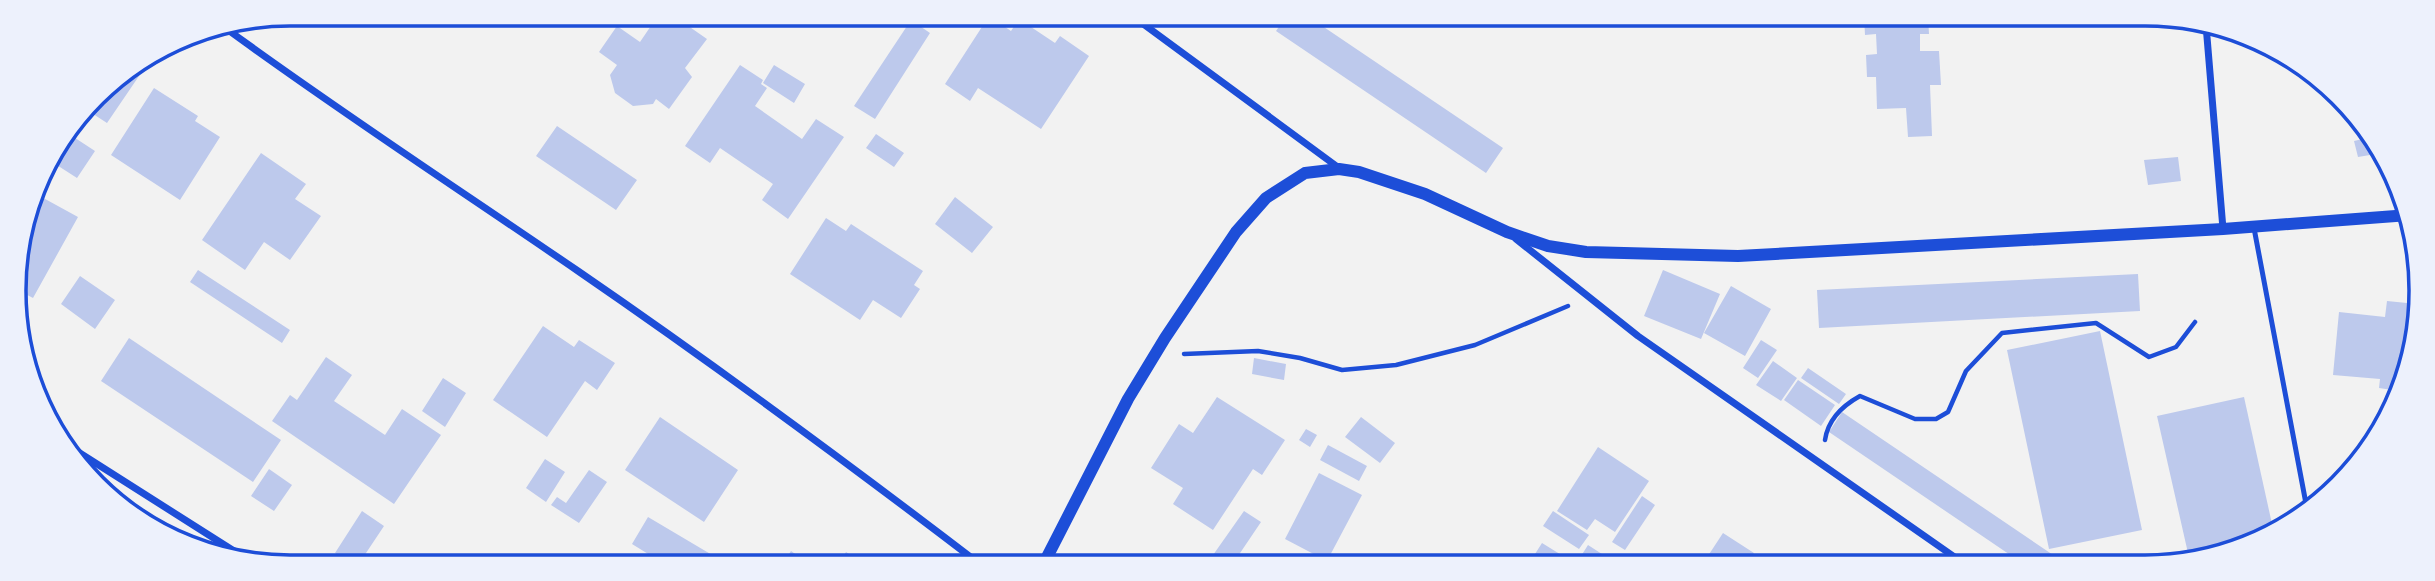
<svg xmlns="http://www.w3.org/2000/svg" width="2435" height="581" viewBox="0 0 2435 581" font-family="'Varela Round',sans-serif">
	<rect width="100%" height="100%" fill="#f2f2f2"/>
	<path fill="#bdc9ec" d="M659,14H671L707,39L685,68L692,77L669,109L656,99L653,104L633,106L615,93L610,75L617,65L599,52L617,26L640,42Z
		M1287,15H1306L1503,148L1486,173L1276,31Z
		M989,16L1011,31L1019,19L1055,43L1060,36L1089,56L1041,129L978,88L970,101L945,84Z
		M1791,16H1819L1820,22L1791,23Z
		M1864,16H1928L1929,34H1920V51H1939L1941,85H1930L1932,136L1908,137L1906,108L1877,109L1876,77H1867L1866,55L1877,54L1876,34L1865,35Z
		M911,20L930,33L875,119L854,106Z
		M154,54L107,123L87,110L108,83Z
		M740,65L763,80L761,84L767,88L755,106L802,139L816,119L844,137L788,219L762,200L773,184L720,148L710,163L685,146Z
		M774,65L805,84L794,103L763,83Z
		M154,88L198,116L195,121L220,137L180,200L111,155Z
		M557,126L637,180L616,210L536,156Z
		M69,134L95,151L77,178L49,160Z
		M876,134L904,153L894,167L866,148Z
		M2371,137L2376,154L2358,157L2354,141Z
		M261,153L306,184L295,199L321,216L290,260L264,242L245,270L202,240Z
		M2178,157L2181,181L2148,185L2144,160Z
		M36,194L78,217L33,298L16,289L15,272Z
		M955,197L993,227L972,253L935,224Z
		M826,218L846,231L851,224L923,271L914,285L920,289L901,318L873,300L860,320L790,274Z
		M198,270L290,330L282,343L190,282Z
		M1663,270L1720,294L1701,339L1644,316Z
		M2138,274L2140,311L1819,328L1817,290Z
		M80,276L115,300L95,329L61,304Z
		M1731,286L1771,309L1745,356L1704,333Z
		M2387,301L2417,304L2419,327L2399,391L2379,388L2380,379L2333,375L2339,312L2385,317Z
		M543,326L574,347L579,340L615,363L597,390L585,381L547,437L493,400Z
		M2100,331L2142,530L2049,549L2007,350Z
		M129,338L281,440L253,482L101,381Z
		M1761,340L1777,350L1758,378L1743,368Z
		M326,357L352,375L334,401L385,435L402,409L441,435L394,504L272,421L290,395L297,400Z
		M1254,358L1286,364L1284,380L1252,374Z
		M1773,361L1797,378L1781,401L1756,385Z
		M1808,368L1846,394L1839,404L1801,378Z
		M443,378L466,393L445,427L422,411Z
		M1798,380L1835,405L1821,426L1784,400Z
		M1217,397L1285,440L1262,475L1253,469L1213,530L1173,504L1183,488L1151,468L1179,424L1193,433Z
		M2244,397L2274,533L2266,539L2190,562L2157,416Z
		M1842,412L2068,565H2025L1829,432Z
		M660,417L738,470L704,522L625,470Z
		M1361,417L1395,443L1380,463L1345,437Z
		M1306,429L1317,435L1310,447L1299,440Z
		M1328,445L1367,466L1359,481L1320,460Z
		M1598,447L1649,481L1615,532L1595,519L1587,530L1557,511Z
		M545,459L565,472L546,502L526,488Z
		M269,469L292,485L274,511L251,496Z
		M589,470L607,482L579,523L551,505L557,497L566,503Z
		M1319,473L1362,495L1327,561L1285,539Z
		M1642,496L1655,505L1625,550L1612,542Z
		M362,511L384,526L358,565H353L335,553Z
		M1244,511L1261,522L1232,565H1206Z
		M1553,511L1589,535L1579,549L1543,526Z
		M648,517L724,562L722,565H666L632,544Z
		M1723,533L1754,553L1747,565H1702Z
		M1542,543L1576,564L1588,545L1619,565H1528Z
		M791,551L811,565H782Z
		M846,552L865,565H838Z"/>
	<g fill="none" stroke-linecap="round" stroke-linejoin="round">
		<path stroke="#1d4ed8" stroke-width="4.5" d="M1184,354L1258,351L1300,358L1342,370L1396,365L1475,345L1568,306
			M1825,440C1828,419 1842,406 1860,396L1915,419H1936L1948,412L1966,371L2002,333L2096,323L2149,357L2176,347L2195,322"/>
		<path stroke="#1d4ed8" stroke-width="5" d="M2254,228L2307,509"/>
		<path stroke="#1d4ed8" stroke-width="7" d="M1131,15L1339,168
			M2206,25L2223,229
			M224,27C340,112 460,190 578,271C715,365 849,464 981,565
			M1516,239L1638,336L1966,565
			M64,443L256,565"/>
		<path stroke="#1d4ed8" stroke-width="12" d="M1043,565L1128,399L1165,338L1236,232L1266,198L1305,173L1339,169L1359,172L1425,194L1507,232L1548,246L1586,252L1738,256L2223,229L2409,215"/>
	</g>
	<path d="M0 0H2435V581H0ZM290 26H2145A264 264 0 0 1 2409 290V291A264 264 0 0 1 2145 555H290A264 264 0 0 1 26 291V290A264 264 0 0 1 290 26Z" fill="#edf1fc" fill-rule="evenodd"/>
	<path fill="none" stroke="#1d4ed8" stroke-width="3.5" d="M290 26H2145A264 264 0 0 1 2409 290V291A264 264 0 0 1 2145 555H290A264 264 0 0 1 26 291V290A264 264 0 0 1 290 26Z"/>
</svg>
